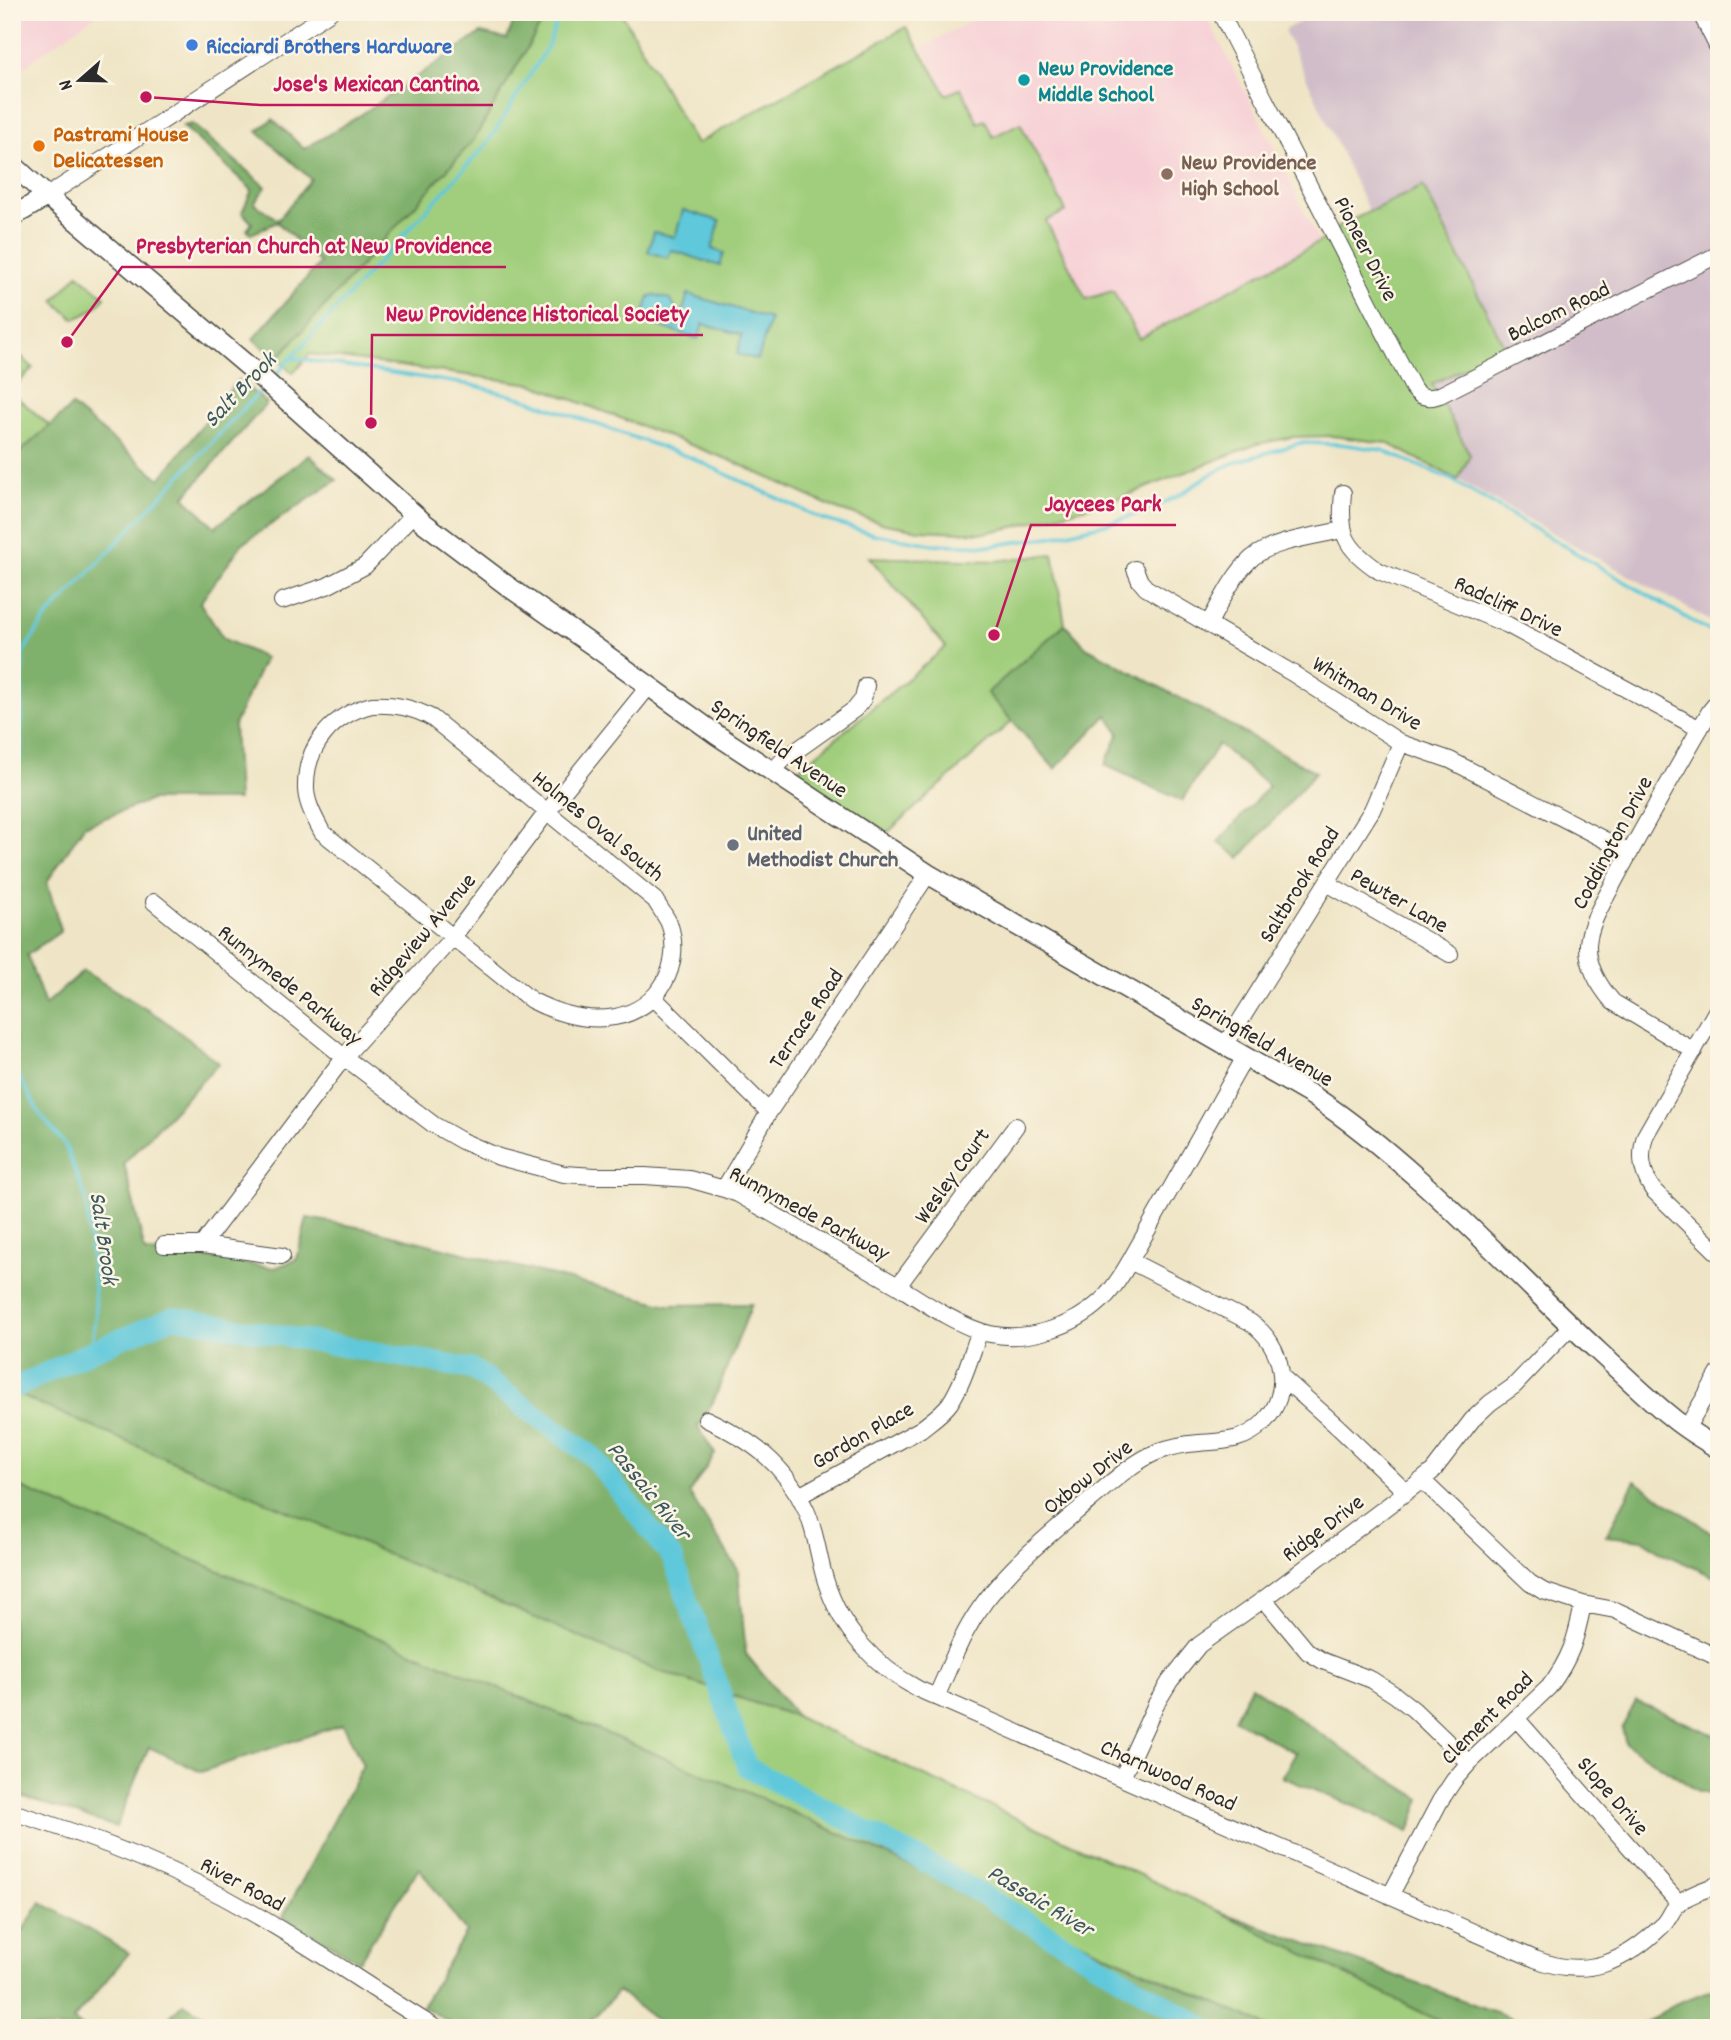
<svg xmlns="http://www.w3.org/2000/svg" width="1731" height="2040" viewBox="0 0 1731 2040" font-family="Dekko,sans-serif">
	<rect width="100%" height="100%" fill="#fcf5e5"/>
	<filter id="ink" filterUnits="userSpaceOnUse"><feTurbulence type="fractalNoise" baseFrequency=".0143" numOctaves="2"/><feDisplacementMap in="SourceGraphic" scale="14" xChannelSelector="R" yChannelSelector="G"/><feConvolveMatrix kernelMatrix="1 2 1 2 8 2 1 2 1" color-interpolation-filters="sRGB"/></filter>
	<filter id="wash" filterUnits="userSpaceOnUse"><feTurbulence type="fractalNoise" baseFrequency=".00686" numOctaves="4" result="noise"/><feDisplacementMap in="SourceGraphic" scale="28" xChannelSelector="R" yChannelSelector="G"/><feGaussianBlur stdDeviation="1.57" result="paint"/><feColorMatrix in="noise" values="0 0 0 0 0 0 0 0 0 0 0 0 0 0 0 0 0 1.4 0 .05"/><feComposite in="paint" operator="in"/></filter>
	<g filter="url(#wash)">
		<rect width="100%" height="100%" fill="#efe5c6"/>
		<path fill="#f6cfd6" d="M12,12H100L34,59L12,77Z
			M988,12H1204L1268,136L1319,242L1139,339L1113,291L1086,299L1046,220L1065,211L1021,124L993,137L978,123L961,89L947,96L923,47Z"/>
		<path fill="#d1bdc9" d="M1319,12H1719V626L1458,480L1469,455L1431,384L1505,347L1423,187L1369,212L1284,30Z"/>
		<path fill="#a0ce7c" stroke="#667c54" stroke-width="2" d="M548,12H621L696,144L906,27L947,95L961,88L978,123L985,120L993,137L1020,123L1066,211L1046,221L1086,299L1113,291L1139,339L1323,240L1341,225L1423,186L1505,348L1432,384L1470,455L1458,480L1387,443L1332,436L1293,437L1257,444L1120,498L1014,527L983,533L920,530L885,524L839,510L732,461L532,384L310,354L293,373L277,359L473,141Z
			M78,274L105,297C96,309 88,314 74,319L54,301Z
			M12,347L33,368L12,389Z
			M12,393L50,426L12,459Z
			M1053,554L1065,624L987,693L1012,721L887,833L793,774L946,647L869,557L997,561Z
			M12,1392L656,1670L797,1717L1218,1911L1453,2028H1271L765,1800L12,1484Z"/>
		<path fill="#80b16c" stroke="#566e4c" stroke-width="2" d="M517,12H548L473,141L277,359L253,339L320,263L277,222L251,234L247,230L252,223L242,212L252,190L183,126L192,124L266,187L254,203L278,220L311,179L257,131L273,119L304,149L359,116L481,33L507,39Z
			M238,380L267,403L184,497L215,527L309,455L337,480L242,544L200,603L224,639L265,658L234,725L238,800H151L84,826L47,882L61,931L27,955L45,1005L83,971L161,1018L219,1063L124,1163L145,1252L215,1259L275,1268L297,1259L307,1218L369,1229L668,1305L752,1304L714,1400L698,1427L715,1454L689,1493L738,1570L746,1654L797,1717L656,1670L12,1392V459L72,406L160,479Z
			M1065,624L1086,647L1316,772L1240,858L1218,842L1269,786L1218,744L1182,801L1105,765L1119,733L1107,715L1055,769L987,693Z
			M1635,1481L1719,1537V1579L1662,1553L1643,1540L1606,1536Z
			M12,1484L765,1800L1271,2028H667L618,1991L584,2028H460L422,2006L466,1932L419,1868L359,1961L283,1917L363,1765L343,1724L201,1772L149,1747L116,1827L12,1793Z
			M1251,1686L1354,1757L1421,1799L1409,1832L1373,1814L1282,1777L1296,1753L1234,1719Z
			M1636,1701L1719,1737V1797L1698,1791L1626,1744L1622,1728Z
			M41,1902L129,1953L73,2020L84,2028H12V1947Z
			M1218,1911L1539,2028H1453Z
			M1719,1987V2028H1638L1675,2004Z
			M183,2003L227,2028H159Z"/>
		<path fill="#5fc8da" stroke="#457a82" stroke-width="2" d="M683,210L720,221L712,249L724,253L720,266L671,250L668,258L648,252L654,232L675,237Z
			M688,294L770,319L758,360L737,354L742,335L703,324L698,339L652,324L644,312L649,297L655,295L670,299L676,309L671,324L678,326Z"/>
		<g fill="none" stroke-linecap="round" stroke-linejoin="round">
			<path stroke="#5fc8da" stroke-width="3.5" d="M293,358L472,385L525,399L692,458L822,519L873,534L932,544L990,546L1056,536L1109,523L1146,511L1180,495L1206,477L1233,463L1300,443L1340,444L1382,450L1452,480L1719,637
				M272,379L487,144L548,46L560,12
				M12,811L21,751L23,652L46,618L264,387
				M12,1064L39,1113L65,1145L86,1199L96,1312L91,1351"/>
			<path stroke="#5fc8da" stroke-width="21" d="M12,1385L19,1386L91,1351L174,1317L472,1369L592,1456L673,1559L747,1767L942,1871L1205,2028"/>
		</g>
	</g>
	<g filter="url(#ink)">
		<g fill="none" stroke-linecap="round" stroke-linejoin="round">
			<g stroke="#484742" stroke-width="18">
				<path id="minor" d="M1220,12L1413,388C1420,398 1429,399 1440,395L1719,254
					M1700,12L1719,50
					M47,196L330,12
					M1343,493C1339,534 1344,547 1379,571L1508,625L1700,729
					M1135,569L1140,581L1146,588L1292,673L1401,743L1450,760L1630,853
					M282,601L327,586L365,566L414,514
					M1209,623C1221,602 1233,575 1252,558C1272,541 1316,536 1342,530
					M372,705C394,704 412,707 432,718L655,900C659,907 665,915 669,923C684,965 659,1009 615,1017C586,1022 556,1013 531,1000L322,832C315,818 305,802 306,785C306,745 334,714 372,705Z
					M772,772L783,760L855,709L863,699L866,686
					M1327,883L1450,954
					M154,902L344,1057L434,1125L462,1141L499,1157L564,1174L595,1176H645L689,1179L724,1189L738,1194L898,1286C923,1302 962,1328 990,1334C1027,1342 1073,1327 1101,1301C1113,1290 1122,1275 1130,1261L1245,1057
					M653,997L769,1112
					M1719,1006L1645,1136C1639,1157 1642,1173 1653,1190L1719,1254
					M1225,1045L1372,810L1401,743
					M1694,1051L1613,1002C1599,986 1587,967 1588,944C1590,921 1605,900 1615,880C1645,823 1678,767 1710,711L1719,700
					M724,1189L769,1112L928,874
					M164,1245H202L282,1256
					M202,1245L344,1057L453,937L547,812L649,686
					M898,1286L1016,1126
					M1282,1377L1338,1427L1406,1492
					M706,1419C751,1440 784,1463 806,1510C817,1534 818,1558 826,1582C841,1630 875,1666 918,1689L1535,1959C1587,1980 1625,1962 1663,1925C1670,1919 1672,1908 1679,1903C1689,1894 1707,1889 1719,1884
					M1686,1429L1719,1373
					M1422,1480L1530,1583L1543,1591L1583,1604L1615,1610L1719,1658
					M799,1496L921,1429C931,1421 943,1413 950,1403C964,1382 971,1354 980,1331
					M1264,1599L1308,1652L1323,1661L1372,1680L1395,1695L1414,1710L1469,1763
					M936,1697C946,1676 954,1654 965,1633C993,1579 1043,1540 1088,1502C1110,1484 1131,1463 1157,1452C1170,1447 1185,1444 1199,1443C1223,1441 1244,1442 1263,1423C1293,1393 1284,1345 1250,1322L1130,1261
					M1516,1718L1679,1903
					M1122,1778L1156,1704L1170,1681L1199,1645L1264,1599L1422,1480L1433,1471L1472,1420L1490,1403L1514,1386L1571,1326
					M12,1812C94,1837 175,1868 249,1911C313,1947 373,1990 436,2028
					M1390,1896L1440,1801L1454,1780L1469,1763L1549,1687C1571,1658 1576,1639 1583,1604"/>
			</g>
			<g stroke="#484742" stroke-width="22">
				<path id="major" d="M12,164L47,196L255,372L424,523L509,587L595,647L717,735L928,874L1313,1096C1418,1166 1506,1266 1599,1352C1622,1373 1645,1396 1670,1416C1685,1429 1702,1439 1719,1449
					M12,217L47,196"/>
			</g>
			<use href="#minor" stroke="#fff" stroke-width="16"/>
			<use href="#major" stroke="#fff" stroke-width="19"/>
		</g>
	</g>
	<circle fill="#3f7fe0" stroke="#fcf5e5" stroke-width="2.5" cx="192" cy="45" r="7"/>
	<circle fill="#0f9aa8" stroke="#fcf5e5" stroke-width="2.5" cx="1024" cy="80" r="7"/>
	<circle fill="#e8710a" stroke="#fcf5e5" stroke-width="2.5" cx="39" cy="146" r="7"/>
	<circle fill="#8d6e63" stroke="#fcf5e5" stroke-width="2.5" cx="1167" cy="174" r="7"/>
	<circle fill="#6b7280" stroke="#fcf5e5" stroke-width="2.5" cx="733" cy="845" r="7"/>
	<g text-anchor="middle" stroke-width="5" stroke-linejoin="round" paint-order="stroke">
		<g font-size="23" font-weight="bold" fill="#366cbe" stroke="#fcf5e5" text-anchor="start">
			<text x="206" y="53">Ricciardi Brothers Hardware</text>
		</g>
		<g font-size="23" font-weight="bold" fill="#0d838f" stroke="#fcf5e5" text-anchor="start">
			<text x="1038" y="75">New Providence<tspan x="1038" dy="26">Middle School</tspan></text>
		</g>
		<g font-size="23" font-weight="bold" fill="#c56008" stroke="#fcf5e5" text-anchor="start">
			<text x="53" y="141">Pastrami House<tspan x="53" dy="26">Delicatessen</tspan></text>
		</g>
		<g font-size="23" font-weight="bold" fill="#785e54" stroke="#fcf5e5" text-anchor="start">
			<text x="1181" y="169">New Providence<tspan x="1181" dy="26">High School</tspan></text>
		</g>
		<g font-size="23" fill="#2b2b2b" stroke="#fcf5e5">
			<text transform="translate(1367 248) rotate(63)" y="8">Pioneer Drive</text>
			<text transform="translate(1558 310) rotate(-26)" y="8">Balcom Road</text>
			<text transform="translate(1509 605) rotate(25)" y="8">Radcliff Drive</text>
			<text transform="translate(1368 692) rotate(31)" y="8">Whitman Drive</text>
			<text transform="translate(780 747) rotate(34)" y="8">Springfield Avenue</text>
			<text transform="translate(599 825) rotate(39)" y="8">Holmes Oval South</text>
			<text transform="translate(1611 842) rotate(-62)" y="8">Coddington Drive</text>
			<text transform="translate(1298 884) rotate(-58)" y="8">Saltbrook Road</text>
			<text transform="translate(1400 899) rotate(30)" y="8">Pewter Lane</text>
			<text transform="translate(421 934) rotate(-50)" y="8">Ridgeview Avenue</text>
			<text transform="translate(291 984) rotate(39)" y="8">Runnymede Parkway</text>
			<text transform="translate(805 1018) rotate(-56)" y="8">Terrace Road</text>
			<text transform="translate(1263 1040) rotate(30)" y="8">Springfield Avenue</text>
			<text transform="translate(951 1175) rotate(-54)" y="8">Wesley Court</text>
			<text transform="translate(810 1212) rotate(28)" y="8">Runnymede Parkway</text>
			<text transform="translate(862 1434) rotate(-30)" y="8">Gordon Place</text>
			<text transform="translate(1087 1476) rotate(-38)" y="8">Oxbow Drive</text>
			<text transform="translate(1322 1527) rotate(-37)" y="8">Ridge Drive</text>
			<text transform="translate(1486 1717) rotate(-45)" y="8">Clement Road</text>
			<text transform="translate(1169 1774) rotate(24)" y="8">Charnwood Road</text>
			<text transform="translate(1614 1795) rotate(49)" y="8">Slope Drive</text>
			<text transform="translate(243 1883) rotate(28)" y="8">River Road</text>
		</g>
		<g font-size="23" font-weight="bold" fill="#5b616d" stroke="#fcf5e5" text-anchor="start">
			<text x="747" y="840">United<tspan x="747" dy="26">Methodist Church</tspan></text>
		</g>
		<g font-size="24" font-style="italic" fill="#3b5a60" stroke="#fcf5e5">
			<text transform="translate(239 389) rotate(-46)" y="8">Salt Brook</text>
			<text transform="translate(105 1238) rotate(82)" y="8">Salt Brook</text>
			<text transform="translate(650 1490) rotate(51)" y="8">Passaic River</text>
			<text transform="translate(1041 1900) rotate(31)" y="8">Passaic River</text>
		</g>
	</g>
	<path fill="none" stroke="#c2185b" stroke-width="2.5" d="M146 97L260 105H493M67 342L122 267H506M371 423L372 335H703M994 635L1031 525H1176"/>
	<g fill="#c2185b" stroke="#fcf5e5" stroke-width="2.5">
		<circle cx="146" cy="97" r="7"/>
		<circle cx="67" cy="342" r="7"/>
		<circle cx="371" cy="423" r="7"/>
		<circle cx="994" cy="635" r="7"/>
	</g>
	<g font-size="24" text-anchor="middle" font-weight="bold" fill="#c2185b" stroke="#fcf5e5" stroke-width="5" stroke-linejoin="round" paint-order="stroke">
		<text x="376" y="91">Jose's Mexican Cantina</text>
		<text x="314" y="253">Presbyterian Church at New Providence</text>
		<text x="537" y="321">New Providence Historical Society</text>
		<text x="1103" y="511">Jaycees Park</text>
	</g>
	<rect width="1731" height="2040" fill="none" stroke="#fcf5e5" stroke-width="42"/>
	<g transform="translate(80 80) rotate(250)" stroke="#fcf5e5" stroke-width="5" paint-order="stroke">
	<path d="M0-5L12 26L0 18L-12 26Z" fill="#2b2b2b"/>
	<text y="-10" font-size="19" font-weight="bold" text-anchor="middle" fill="#2b2b2b">N</text>
	</g>
</svg>
